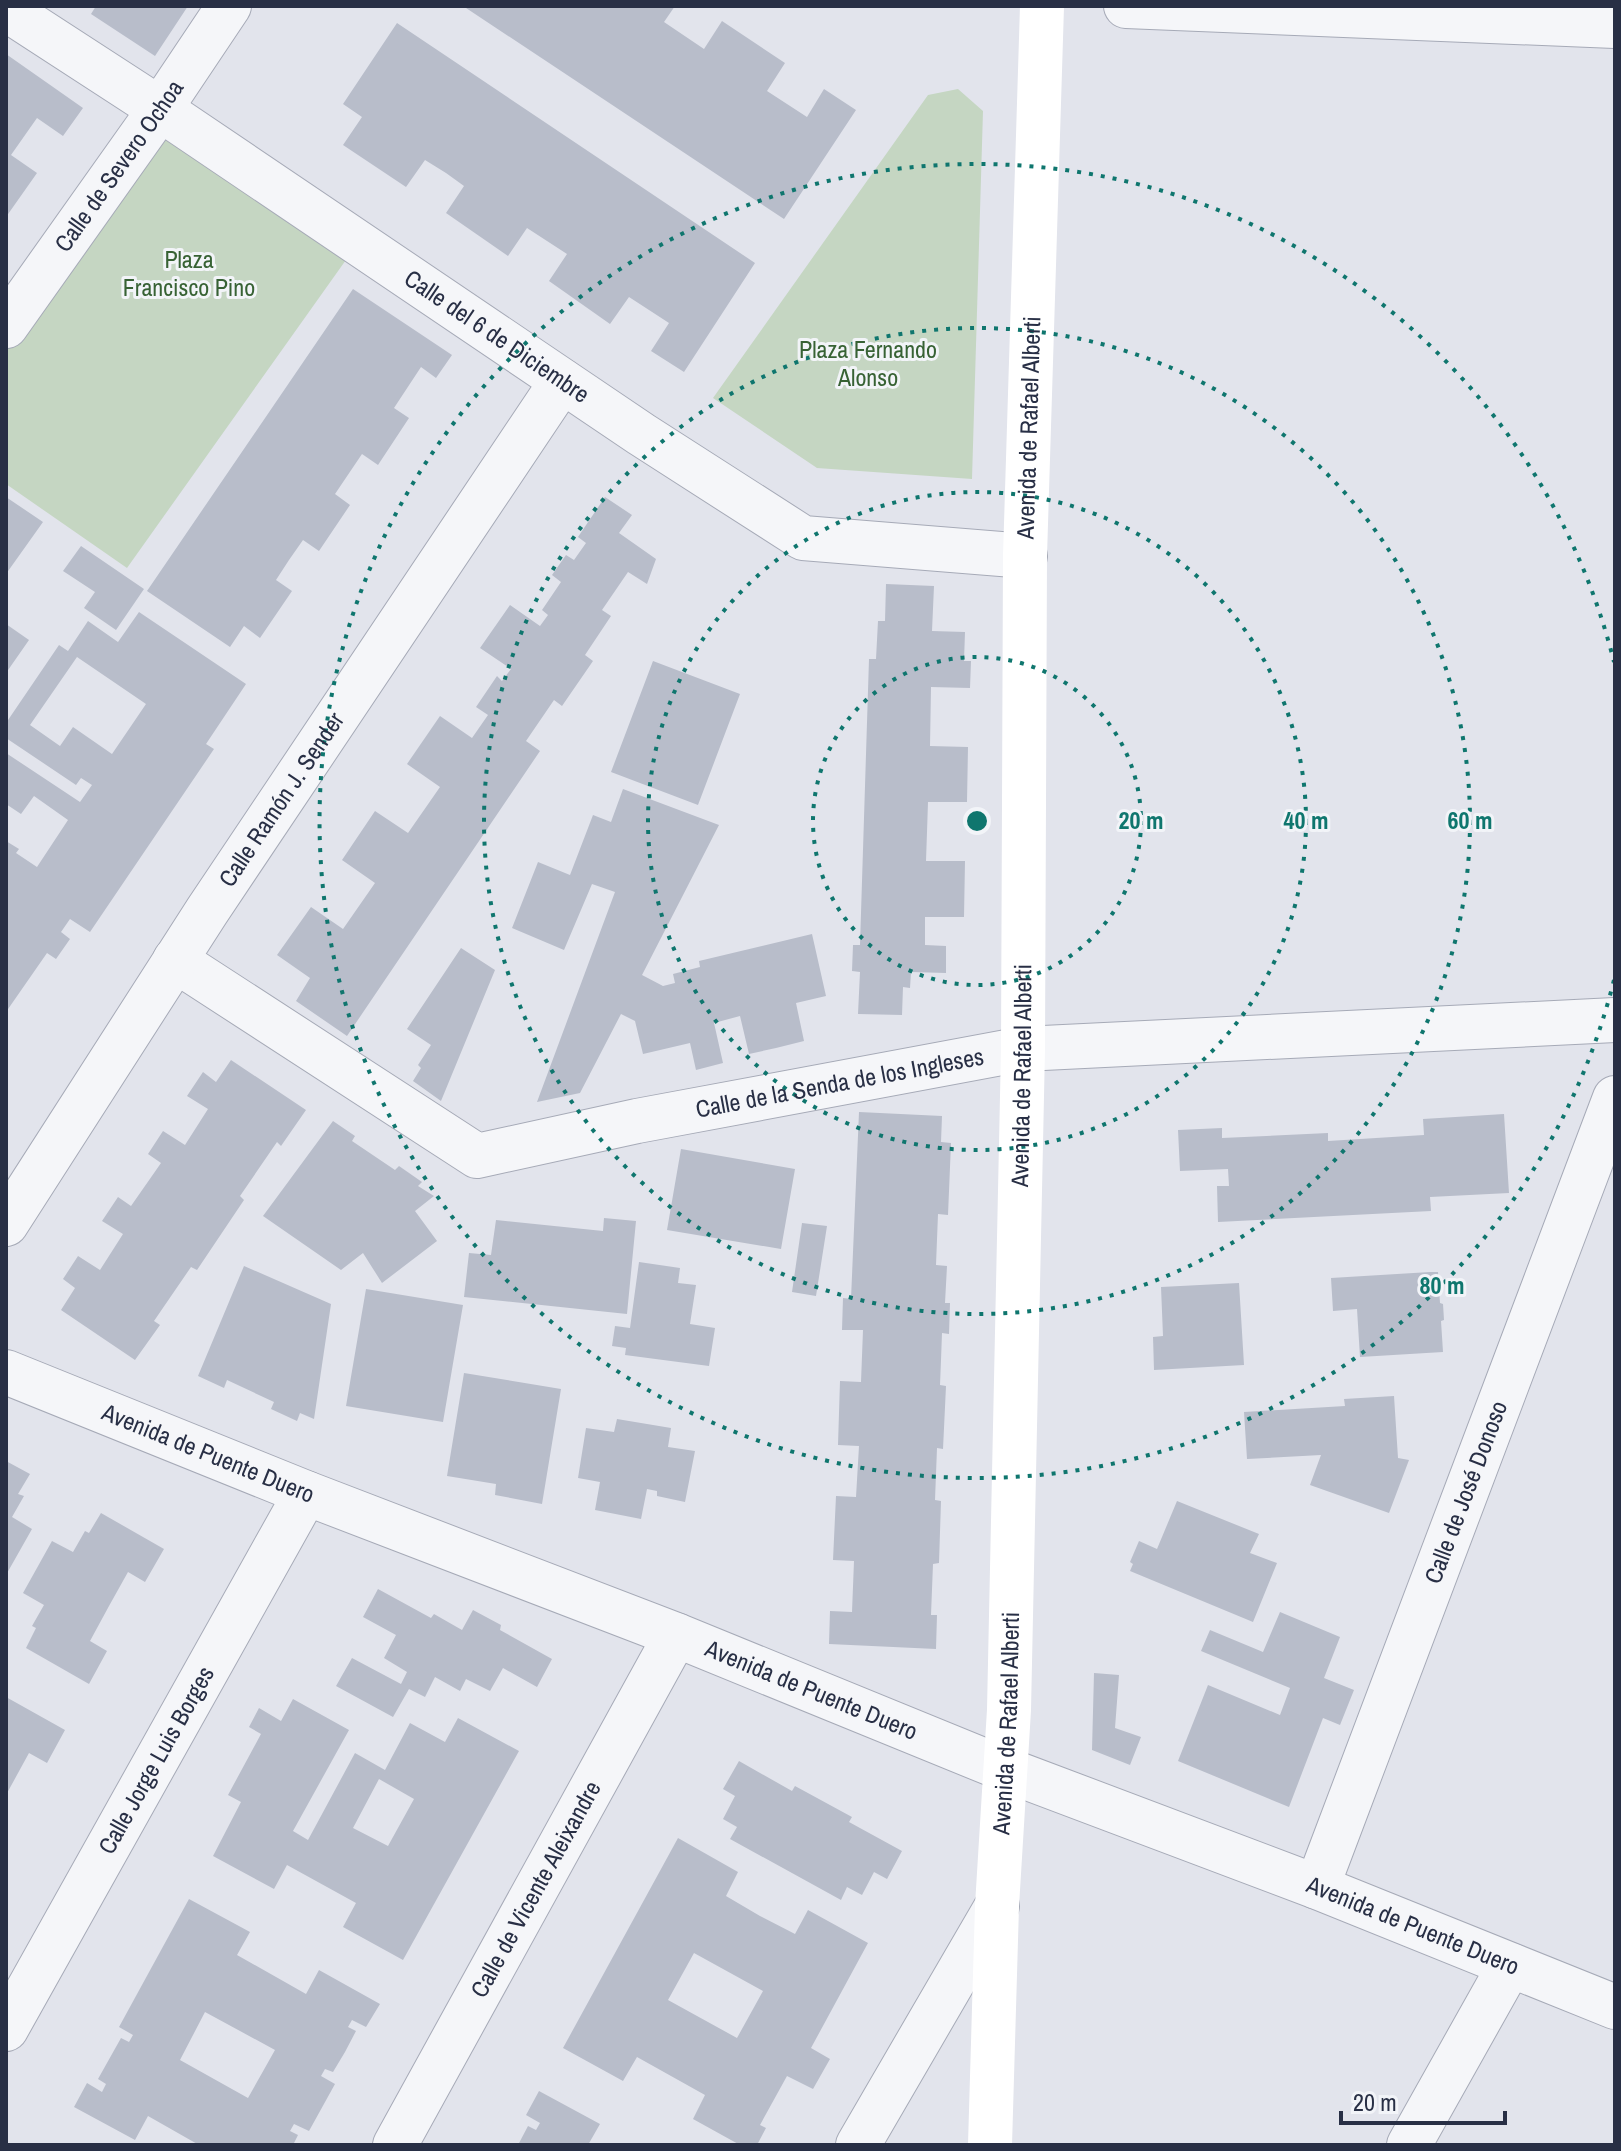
<svg xmlns="http://www.w3.org/2000/svg" width="1621" height="2151" viewBox="0 0 1621 2151" font-family="'Archivo Narrow',sans-serif">
	<rect width="100%" height="100%" fill="#e2e4ec"/>
	<path fill="#c5d6c2" d="M958,89L983,111L972,479L817,468L713,398L928,95Z
		M160,109L358,243L127,568L6,484V326Z"/>
	<path fill="#b8bdca" fill-rule="evenodd" d="M96,6H188L155,56L91,14Z
		M463,6H675L664,22L704,49L722,21L785,63L767,91L807,117L824,89L856,110L784,219Z
		M397,23L755,263L684,372L651,351L669,323L629,297L610,324L549,281L567,254L527,228L508,256L446,213L464,186L446,173L425,160L406,187L343,145L362,117L343,104Z
		M6,54L83,108L63,136L37,118L11,155L37,173L6,217Z
		M353,289L452,355L436,378L421,367L394,408L409,418L378,465L362,454L335,494L350,505L319,551L303,540L289,560L276,580L292,591L260,638L244,626L230,647L147,591Z
		M6,497L43,522L6,574Z
		M605,497L632,515L619,533L656,559L647,584L628,572L602,610L611,616L585,655L593,661L562,706L554,700L526,741L540,751L347,1036L296,1001L310,978L277,955L311,907L343,929L375,883L342,860L375,811L408,833L440,787L407,764L440,716L472,738L488,715L476,707L497,676L502,681L511,669L480,648L510,605L540,626L548,615L542,610L561,582L552,575L566,555L574,560L586,543L578,537Z
		M81,546L144,589L116,630L84,608L95,592L63,571Z
		M886,584L934,586L932,631L965,632L964,661H971L970,688L931,687L930,746L968,747L967,802H928L927,832L926,861H965L964,917H925V945L946,946V973L911,972L910,988L903,987L902,1015L858,1014L860,972L852,971L853,945H860L869,659H876L878,621H885Z
		M139,612L246,684L206,744L214,749L90,932L70,919L61,932L70,939L56,959L47,953L6,1012V881L8,877L6,876V841L19,849L16,853L37,867L68,820L34,796L21,814L6,804V753L80,802L92,785L81,778L76,785L6,738V723L59,645L68,651L88,621L118,642ZM77,657L146,704L112,754L73,727L60,746L30,725Z
		M6,624L29,640L6,673Z
		M653,661L740,694L698,805L611,772Z
		M623,789L719,825L642,975L663,986L675,983L673,974L700,967L699,961L812,934L826,996L796,1003L804,1041L776,1048L749,1054L740,1016L714,1023L723,1063L696,1070L690,1043L643,1054L635,1021L621,1014L580,1093L537,1102L615,892L592,884L564,950L512,928L538,862L570,875L593,815L611,822Z
		M461,948L495,970L441,1101L413,1081L421,1068L418,1065L431,1045L407,1029Z
		M231,1060L306,1110L281,1146L277,1142L240,1196L244,1200L197,1270L191,1267L154,1321L160,1325L135,1360L61,1310L75,1288L63,1279L78,1256L100,1270L123,1234L102,1221L118,1197L131,1206L161,1163L148,1154L163,1131L185,1145L208,1109L187,1096L203,1072L216,1082Z
		M859,1112L942,1116L941,1142L951,1143L948,1215L938,1214L936,1265L947,1266L945,1303H950L949,1334L942,1333L941,1360L940,1385L946,1386L943,1449L937,1448L935,1500L941,1501L939,1563L933,1564L931,1615H937L936,1649L829,1644L830,1611L852,1612L854,1561L833,1560L836,1496L856,1497L859,1446L838,1445L840,1381L861,1382L863,1330H842L843,1298L851,1299Z
		M1504,1114L1509,1193L1430,1197L1431,1211L1218,1222L1217,1186H1229L1228,1169L1180,1171L1178,1130L1222,1128V1138L1328,1133V1141L1424,1135L1423,1119Z
		M333,1121L355,1136L352,1141L395,1170L399,1166L422,1182L418,1186L434,1196L415,1211L437,1241L382,1283L363,1253L341,1270L263,1216Z
		M681,1149L795,1169L781,1249L667,1230Z
		M604,1218L636,1221L627,1314L464,1297L469,1253L491,1255L496,1220L603,1231Z
		M802,1223L827,1226L816,1296L792,1292Z
		M639,1262L680,1268L678,1283L696,1285L690,1324L715,1328L709,1366L625,1355L626,1348L612,1346L615,1326L630,1328Z
		M244,1266L331,1304L314,1419L300,1413L297,1421L271,1409L274,1402L227,1380L224,1388L198,1376Z
		M1430,1272H1438L1440,1303L1443,1304L1444,1320L1441,1321L1443,1352L1360,1357L1357,1309L1333,1311L1331,1278Z
		M1239,1283L1244,1365L1154,1370L1153,1337L1163,1336L1161,1287Z
		M366,1289L463,1305L443,1422L346,1406Z
		M464,1373L561,1389L542,1504L495,1495L496,1484L447,1476Z
		M1394,1396L1398,1458L1409,1460L1389,1513L1310,1485L1321,1455L1247,1459L1244,1412L1345,1406L1344,1399Z
		M617,1419L671,1428L668,1447L695,1451L685,1502L657,1496V1491L647,1489L641,1519L595,1510L600,1482L578,1478L586,1428L614,1432Z
		M6,1461L30,1474L18,1494L24,1496L12,1517L32,1529L6,1575Z
		M1177,1501L1259,1534L1250,1553L1277,1563L1253,1622L1130,1571L1133,1564L1130,1562L1139,1541L1157,1549Z
		M101,1513L164,1549L145,1582L128,1572L109,1606L90,1641L107,1651L89,1684L26,1648L36,1628L32,1626L44,1605L23,1593L52,1541L73,1552L85,1531L89,1533Z
		M378,1589L431,1618L434,1614L462,1630L473,1610L501,1625L500,1630L552,1659L537,1687L503,1668L490,1691L466,1679L460,1691L435,1677L425,1697L409,1689L393,1717L336,1686L352,1658L401,1684L407,1672L384,1658L396,1635L363,1617Z
		M1280,1612L1340,1637L1324,1678L1354,1690L1340,1725L1323,1718L1289,1807L1178,1761L1208,1685L1280,1715L1290,1688L1201,1651L1210,1630L1263,1652Z
		M1094,1673L1119,1675L1115,1728L1141,1737L1130,1765L1092,1750Z
		M6,1697L65,1730L47,1763L29,1753L6,1795Z
		M293,1699L349,1730L293,1831L308,1840L355,1753L385,1770L410,1723L445,1742L458,1718L519,1751L403,1960L343,1927L356,1903L287,1865L274,1889L213,1856L241,1802L228,1795L261,1734L249,1727L259,1708L281,1721ZM379,1779L414,1799L388,1846L353,1828Z
		M739,1761L792,1791L795,1786L852,1817L849,1822L902,1851L887,1879L874,1872L862,1895L847,1887L841,1900L730,1839L737,1827L723,1819L735,1796L723,1789Z
		M678,1838L738,1872L726,1896L760,1916L795,1934L808,1910L868,1943L811,2048L830,2059L813,2089L787,2076L760,2125L766,2128L757,2145H740L693,2119L705,2095L637,2057L623,2081L563,2048ZM694,1953L763,1991L737,2038L668,2000Z
		M189,1899L250,1932L237,1955L306,1994L319,1970L380,2004L366,2027L352,2020L348,2027L356,2031L345,2052L333,2072L325,2069L321,2076L335,2084L309,2131L294,2124L290,2131L298,2135L293,2145H199L148,2116L135,2140L74,2107L87,2083L102,2092L106,2084L98,2079L121,2038L129,2042L133,2035L119,2027ZM205,2012L275,2050L248,2098L180,2060Z
		M539,2091L600,2124L588,2145H518L528,2126L536,2130L540,2123L526,2115Z"/>
	<g fill="none" stroke-linecap="round" stroke-linejoin="round">
		<g stroke="#a6aab7" stroke-width="46">
			<g id="street">
				<path d="M1126,6L1615,26"/>
				<path id="s1" d="M6,9L160,109L641,434L803,538L1025,556"/>
				<path id="s2" d="M6,326L160,109L229,6"/>
				<path id="s3" d="M175,960L477,1156L637,1121L1023,1049L1615,1020"/>
				<path id="s4" d="M6,1224L207,911L562,381"/>
				<path id="s5" d="M6,1372L306,1493L676,1635L1007,1770L1317,1887L1615,2007"/>
				<path id="s6" d="M1317,1887L1615,1098"/>
				<path id="s7" d="M6,2029L306,1493"/>
				<path id="s8" d="M395,2145L676,1635"/>
				<path d="M858,2145L997,1906"/>
				<path d="M1409,2145L1510,1965"/>
			</g>
		</g>
		<use href="#street" stroke="#f5f6f9" stroke-width="44"/>
		<path stroke="#fff" stroke-width="44" id="s9" d="M990,2145L997,1906L1009,1710L1023,1049L1025,556L1042,6"/>
	</g>
	<g fill="none" stroke="#0f766e" stroke-width="4" stroke-dasharray="4 8">
		<circle cx="977" cy="821" r="164"/>
		<circle cx="977" cy="821" r="329"/>
		<circle cx="977" cy="821" r="493"/>
		<path d="M1614 980A657 657 0 1 1 1614 662"/>
	</g>
	<g text-anchor="middle" stroke-width="6" stroke-linejoin="round" paint-order="stroke">
		<g font-size="24" fill="#282f45" stroke="#f2f4f8">
			<text dy="8" stroke="none"><textPath href="#s2" startOffset="196">Calle de Severo Ochoa</textPath></text>
			<text dy="8" stroke="none"><textPath href="#s1" startOffset="590">Calle del 6 de Diciembre</textPath></text>
			<text dy="8" stroke="none"><textPath href="#s9" startOffset="1718">Avenida de Rafael Alberti</textPath></text>
			<text dy="8" stroke="none"><textPath href="#s4" startOffset="506">Calle Ramón J. Sender</textPath></text>
			<text dy="8" stroke="none"><textPath href="#s9" startOffset="1070">Avenida de Rafael Alberti</textPath></text>
			<text dy="8" stroke="none"><textPath href="#s3" startOffset="730">Calle de la Senda de los Ingleses</textPath></text>
			<text dy="8" stroke="none"><textPath href="#s5" startOffset="218">Avenida de Puente Duero</textPath></text>
			<text dy="8" stroke="none"><textPath href="#s6" startOffset="422">Calle de José Donoso</textPath></text>
			<text dy="8" stroke="none"><textPath href="#s5" startOffset="866">Avenida de Puente Duero</textPath></text>
			<text dy="8" stroke="none"><textPath href="#s9" startOffset="422">Avenida de Rafael Alberti</textPath></text>
			<text dy="8" stroke="none"><textPath href="#s7" startOffset="308">Calle Jorge Luis Borges</textPath></text>
			<text dy="8" stroke="none"><textPath href="#s8" startOffset="292">Calle de Vicente Aleixandre</textPath></text>
			<text dy="8" stroke="none"><textPath href="#s5" startOffset="1512">Avenida de Puente Duero</textPath></text>
		</g>
		<g font-size="24" fill="#376234" stroke="#f2f4f8">
			<text x="189" y="268">Plaza<tspan x="189" dy="28">Francisco Pino</tspan></text>
			<text x="868" y="358">Plaza Fernando<tspan x="868" dy="28">Alonso</tspan></text>
		</g>
	</g>
	<circle cx="977" cy="821" r="12" fill="#0f766e" stroke="#f2f4f8" stroke-width="4"/>
	<g font-size="24" text-anchor="middle" font-weight="bold" fill="#0f766e" stroke="#f2f4f8" stroke-width="6" stroke-linejoin="round" paint-order="stroke">
		<text x="1141" y="829">20 m</text>
		<text x="1306" y="829">40 m</text>
		<text x="1470" y="829">60 m</text>
		<text x="1442" y="1294">80 m</text>
	</g>
	<rect width="1621" height="2151" fill="none" stroke="#282f45" stroke-width="16"/>
	<path d="M1341 2111v12h164v-12" fill="none" stroke="#282f45" stroke-width="4"/>
	<text x="1353" y="2111" font-size="24" fill="#282f45" stroke="#f2f4f8" stroke-width="6" paint-order="stroke">20 m</text>
</svg>
